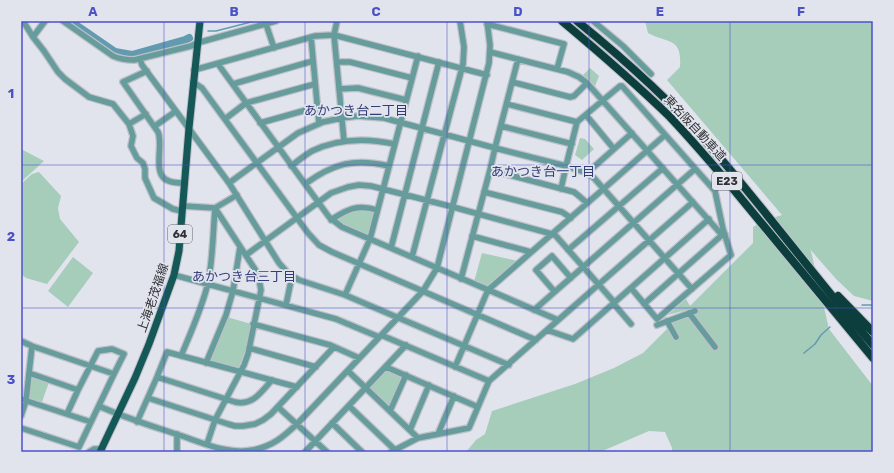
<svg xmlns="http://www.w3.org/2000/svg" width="894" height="473" viewBox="0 0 894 473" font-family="Rubik,'Noto Sans JP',sans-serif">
	<rect width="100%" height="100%" fill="#e1e4ed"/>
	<path fill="#a6ccba" d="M645,21H873V301L854,296L836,279L809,248L811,251L829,329L873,386V452H672V448L665,432L649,431L600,452H466L476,440L485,434L492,411L575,384L614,368L643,353L686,310L668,315L686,299L690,306L753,243V227L763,221L782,215L667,80L680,67C682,37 669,44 648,33Z
		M590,68L599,76L595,86L583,75Z
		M580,138L585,139L594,149L582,160L575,155Z
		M21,149L44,161L21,182Z
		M39,172L61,196L58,208L60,219L79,242L47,284L26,278L21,274V184L32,174Z
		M358,209L373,211L374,213L369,234L367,235L345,226L337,221L336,218L348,212Z
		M482,253L518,261L487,288L474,282Z
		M73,257L93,273L68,307L48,291Z
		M227,317L251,324L245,351L239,367L236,368L212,362L210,359Z
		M390,370L402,375L403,379L391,405H388L371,389V385L384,371Z
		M33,376L49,382L42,402L30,398L28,396L30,378Z"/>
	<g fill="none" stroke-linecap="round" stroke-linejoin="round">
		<path stroke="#629bb0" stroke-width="1.5" d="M208,31H216L255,21
			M862,305H873
			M804,353L815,344L821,335L830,327"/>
		<path stroke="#629bb0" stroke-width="8" d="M70,21L115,52L132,55L185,40L189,38"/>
		<g stroke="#bec0c8" stroke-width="8">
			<path id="minor" d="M23,21L33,37L44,51L58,72L65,79L89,97L113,104L129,124L133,136L131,146L137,158L143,163L145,169V178L154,198L173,209L182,211
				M63,21L113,56C120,59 127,60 134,60L191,46L197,43L276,21
				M337,21L334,35L344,141
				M593,21L623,46L651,74
				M266,24L274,48
				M487,24L564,44L557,69
				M33,37L45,21
				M311,37L319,124
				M490,52L568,72L579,77L587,83L722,235
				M140,59L142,65L229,183L279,263L287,272L292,276L299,280L345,295L509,365
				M337,62H350L412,78
				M218,64L329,217L342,227L558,320
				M194,70L315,36L334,35L487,75
				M147,71L123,82L158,132C164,145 151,176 169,181C173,183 179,183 185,183
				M193,82L202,88L308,233L319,245L332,252L536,340
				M512,82L570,97L574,96L587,83
				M233,84L313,61
				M339,89L358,88L406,100
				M507,104L577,122
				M586,115L614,149
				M225,119L246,103L315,84
				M260,123L317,107
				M129,124L146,114
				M155,126L176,111
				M501,126L572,144
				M291,166C298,161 305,155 312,151C338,138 367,138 395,144
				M587,173L632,133
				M229,183L298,133L323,122L342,118L358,116L384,118L495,148L518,59
				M305,184C334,163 354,158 389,166
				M561,189L566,166L495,148L490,170L574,192L579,196L587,203
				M484,192L562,212L571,218
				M183,206L215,208L237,195
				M331,220C347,209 358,204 377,210
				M472,236L531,252
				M391,248L439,62
				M568,250L663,168
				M246,255L331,193L348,187L359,185L371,186L453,207L552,234L556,236L614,302
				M412,257L463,64L464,47L460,21
				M174,275L336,319L379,337
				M461,279L490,170
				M631,288L657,319L731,255L723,229L715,191L622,86H620L577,122L566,166L587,173L594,178L692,289
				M554,291L536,270L552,256L571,278
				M345,295L370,239L418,56
				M613,303L631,324
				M644,304L722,235L725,234
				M286,305L292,276
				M534,310L695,169
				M689,313L715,347
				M667,321L676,337
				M253,324L330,345L359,358
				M657,325L695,311
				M547,330L573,339L709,219
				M381,335L489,381
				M21,341L32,346L114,374L79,447L21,428
				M249,348L316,367
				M181,356C191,332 202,308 208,283C213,258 213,233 215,208
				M206,363L226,315L233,291L240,247
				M386,367L478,407
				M455,367L488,290L665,135
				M348,371L418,438
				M29,373L78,390L98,351L112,349L124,354L114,374
				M157,377L167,352L297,387
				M148,398L228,424L235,426H243L255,424L263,420L271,414L334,347
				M21,399L91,422
				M99,406C125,418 152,426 179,435C203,443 228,455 253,450C273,446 283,437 297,424L423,291L437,268L489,63L490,45L487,21
				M349,406L395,450
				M278,407L327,452
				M390,411L406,375
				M67,414L78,390
				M21,416L26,401L32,346
				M137,422L157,377L235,402C253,406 261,392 272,380
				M332,423L362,452
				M410,430L429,385
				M438,434L454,396
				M207,444L215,420L244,365L248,354L261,290L258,274L215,208
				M89,452L94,449H102
				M177,452V434
				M305,452L406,345
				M391,452L418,438L469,428L489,381L598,285L693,202"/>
		</g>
		<g stroke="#bec0c8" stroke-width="9">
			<path id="major" d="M100,452L135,378L149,344L174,275L179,251L189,128L200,21"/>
		</g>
		<g stroke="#bec0c8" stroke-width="10">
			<path id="highway" d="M562,21C599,52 635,83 670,117C689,137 707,158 725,179L873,358
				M577,21C624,59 670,100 710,146C766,211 817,280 873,345
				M838,296L873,332"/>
		</g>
		<use href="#minor" stroke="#669c9b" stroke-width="5.5"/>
		<use href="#major" stroke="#145858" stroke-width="7"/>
		<use href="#highway" stroke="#0c3e3e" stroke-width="8"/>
	</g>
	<path fill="none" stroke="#4b51c7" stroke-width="1" stroke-opacity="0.55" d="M164,21V452M305,21V452M447,21V452M589,21V452M730,21V452M21,165H873M21,308H873"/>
	<g text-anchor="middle" stroke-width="3.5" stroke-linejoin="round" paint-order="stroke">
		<g fill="#e1e4ed" stroke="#65676c" stroke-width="1">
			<rect x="712" y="172" width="30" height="18" rx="3"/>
			<rect x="168" y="225" width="24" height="18" rx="3"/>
		</g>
		<g font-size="11" font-weight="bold" fill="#303134">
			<text x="727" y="185">E23</text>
			<text x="180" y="238">64</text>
		</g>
		<g font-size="12" fill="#303134" stroke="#e1e4ed">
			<text transform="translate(695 128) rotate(47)" y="4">東名阪自動車道</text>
			<text transform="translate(153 298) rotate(-71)" y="4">上海老茂福線</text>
		</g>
		<g font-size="13" fill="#343c77" stroke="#e1e4ed">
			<text x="356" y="115">あかつき台二丁目</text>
			<text x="543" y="176">あかつき台一丁目</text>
			<text x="244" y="281">あかつき台三丁目</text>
		</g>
	</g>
	<rect width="894" height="473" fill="none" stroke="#e1e4ed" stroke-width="44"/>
	<rect x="22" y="22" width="850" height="429" fill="none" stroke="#4b51c7" stroke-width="1.5"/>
	<g font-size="13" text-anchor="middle" font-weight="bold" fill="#4b51c7">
		<text x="93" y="16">A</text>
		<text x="234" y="16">B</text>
		<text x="376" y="16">C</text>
		<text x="518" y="16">D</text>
		<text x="660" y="16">E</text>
		<text x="801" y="16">F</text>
		<text x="11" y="98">1</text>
		<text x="11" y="241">2</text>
		<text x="11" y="384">3</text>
	</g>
</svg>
